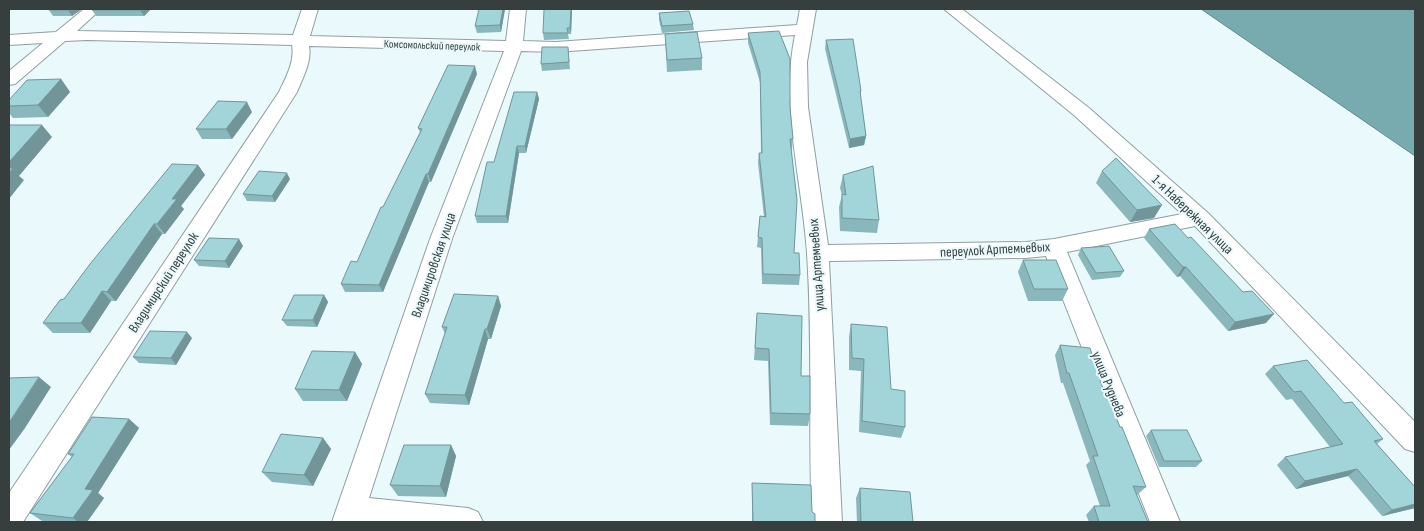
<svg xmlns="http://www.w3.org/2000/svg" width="1424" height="531" viewBox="0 0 1424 531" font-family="'Sofia Sans Condensed',sans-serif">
	<rect width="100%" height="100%" fill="#eafafc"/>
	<path fill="#77abaf" stroke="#648a8d" d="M1201,9H1415V156Z"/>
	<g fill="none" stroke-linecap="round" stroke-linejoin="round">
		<g stroke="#909fa1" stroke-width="2">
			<path id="minor" d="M84,9H101L77,31L293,35L302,9H318L310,36L506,41L510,9H526L523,41L556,42L797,25L800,9H816L807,62L808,107L828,245L1026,242L1054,239L1182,214L1075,116L944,9H962L1089,108L1208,213L1415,422V452L1405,449L1195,226L1067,252L1180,522H1150L1046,256L1026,258L829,261L842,522H812C808,433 813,342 807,253C802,180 780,107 795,35L556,52L521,51L452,239L369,498L468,508L478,512L483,522H332L430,239L504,51L309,46C312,62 303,77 297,92L23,522H9V493L279,92C286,77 295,62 292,45L87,40L65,41L15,84L9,85V71L43,43L9,45V35L56,32Z"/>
		</g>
		<use href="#minor" fill="#fff" fill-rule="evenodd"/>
	</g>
	<path fill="#8ab7bb" d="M82,9L72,16H53L49,10Z
		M151,9L144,16H96L92,10Z
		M505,9L501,32L477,33L475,26Z
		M572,9L571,34H568L569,39L544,40L543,33Z
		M659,13L693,24L694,30L662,33L659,20Z
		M748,33L790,107L793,139L792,149H791L794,253L800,275L799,285L762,284L761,248L757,247L760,216L764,217L758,163L759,153H761L760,82L748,43Z
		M665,34L702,58V70L667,72Z
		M826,40L861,91L860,97L866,136L864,145L849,148L825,49Z
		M568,47L570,69L542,71L541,64Z
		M477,74L431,182H429L383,292H345L341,284L357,262L420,132L418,128Z
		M61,79L70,92L48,117L13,118L9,113V100Z
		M537,92L539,99L526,153H519L508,223H477L475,216L494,162Z
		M252,112L232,139H202L196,129Z
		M198,165L205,175L181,206L184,209L165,234H162L116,301H111L90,333H53L43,323L64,299Z
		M1102,171L1154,218L1130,222L1096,183Z
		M843,175L879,220L877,233L840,231L839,207L842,195L840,188Z
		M290,179L275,202L247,201L243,194Z
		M1149,229L1188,238L1243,292L1266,323L1228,331L1180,276L1177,277L1144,238Z
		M243,246L229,268L199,266L194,260Z
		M1081,248L1124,271L1120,277L1092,280L1078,255Z
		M1023,260L1068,289L1062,301H1028L1018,272Z
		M324,295L328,302L317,327L287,326L282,320Z
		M498,296L501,306L491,339H488L469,405L430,403L425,394L445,334L442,327Z
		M757,313L801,376L810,414L808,426L770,425L768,361L754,360Z
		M851,324L905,427L901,438L859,432L861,371L849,370V337Z
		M192,338L176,365L139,363L133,357Z
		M1060,345L1104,392L1146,487L1137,495L1148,522H1089L1086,515L1094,506H1100L1086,465L1090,461L1063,383H1061L1055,355Z
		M355,352L362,364L347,401H303L295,389Z
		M1273,366L1344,403L1383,439L1377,444L1415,487V508L1382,516L1348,476L1296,489L1277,465L1285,457L1330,447L1292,399L1286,400L1265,374Z
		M129,419L139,428L98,493L104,498L87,522H54L42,521L30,513L72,457L68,454Z
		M1151,430L1202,461L1196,467H1159L1146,436Z
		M323,438L331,449L313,486L272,482L262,472Z
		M451,445L456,456L446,497L398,496L390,485Z
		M752,483L812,512L815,522H752Z
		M860,488L913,522H857L856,498Z"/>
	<path fill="#719599" d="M70,9H82L72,16L68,10Z
		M141,9H151L144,16L140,10Z
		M503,9H505L501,32L500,25Z
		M571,9H572L571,34L570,28Z
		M475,66L477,74L431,182L428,174Z
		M61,79L70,92L48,117L38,105Z
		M537,92L539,99L526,153L525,146Z
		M247,102L252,112L232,139L226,129Z
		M42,125L52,137L19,176L24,180L9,199V162Z
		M866,136L864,145L849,148L850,139Z
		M517,146L519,153L508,223L506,216Z
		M198,165L205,175L181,206L184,209L165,234L157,224L172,199Z
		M287,173L290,179L275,202L272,196Z
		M426,174L429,182L383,292L379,285Z
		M1162,205L1154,218L1130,222L1137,210Z
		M154,224L162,234L116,301L107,292Z
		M239,239L243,246L229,268L225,261Z
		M1183,267H1186L1180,276L1177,277Z
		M102,291L111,301L90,333L81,323Z
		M324,295L328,302L317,327L313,320Z
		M498,296L501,306L491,339L487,329Z
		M1274,314L1266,323L1228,331L1235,322Z
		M485,329L488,339L469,405L465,395Z
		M187,332L192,338L176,365L171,358Z
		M355,352L362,364L347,401L339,390Z
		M39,377L51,387L25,428L9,450V423Z
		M129,419L139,428L98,493L104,498L87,522H78L73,518L85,489Z
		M323,438L331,449L313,486L304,475Z
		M451,445L456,456L446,497L440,486Z
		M1357,469L1348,476L1296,489L1305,481Z
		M1415,504V508L1382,516L1392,510Z"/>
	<path fill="#a1d5da" stroke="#719599" d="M50,9H70L68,10H49Z
		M93,9H141L140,10H92Z
		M479,9H503L500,25L475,26Z
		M544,9H571L570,28H567L568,33H543Z
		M689,11L693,24L662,26L659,13Z
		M779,31L790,59V107L793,139H790L797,200L794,253H799L800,275L763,274L762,238L758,237L760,216L766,217L759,153H762L760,72L748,33Z
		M697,32L702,58L667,60L665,34Z
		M853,39L861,91H860L866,136L850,139L826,40Z
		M542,47H568L569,62L541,64Z
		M448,65L475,66L428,174H426L379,285L341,284L351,261L357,262L381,207H383L422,129L418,128Z
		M61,79L38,105L9,106V100L27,80Z
		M514,92H537L525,146H517L506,216H475L487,162H494Z
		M218,101L247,102L226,129H196Z
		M9,125H42L9,162Z
		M1116,158L1162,205L1137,210L1102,171Z
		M172,164L198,165L172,199H177L157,224H154L107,292L102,291L81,323H43L60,300L64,299L90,264Z
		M873,166L879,220L842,218V194L846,195L843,175Z
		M9,168H13L9,173Z
		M259,171L287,173L272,196L243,194Z
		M1175,224L1188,238L1191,237L1243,292L1252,291L1274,314L1235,322L1186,267H1183L1149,229Z
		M209,238L239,239L225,261L194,260Z
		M1109,246L1124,271L1096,273L1081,248Z
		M1023,260H1056L1068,289H1034Z
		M454,294L498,296L487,329H485L465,395L425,394L447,327H442Z
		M294,295H324L313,320H282Z
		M757,313L802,316L801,376H810V414L771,413L769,349L755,348Z
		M851,324L887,327L891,389L905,391V427L862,421L864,359L852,358Z
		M150,331L187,332L171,358L133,357Z
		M1060,345L1090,348L1104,392H1106L1120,427H1122L1146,487L1133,486L1148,522H1099L1094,506H1110L1093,456H1098L1069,373H1067Z
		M312,351L355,352L339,390L295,389Z
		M1307,360L1344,403L1352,402L1383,439L1374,441L1415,487V504L1392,510L1357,469L1305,481L1285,457L1343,444L1301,391L1294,392L1273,366Z
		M39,377L12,418L9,423V378Z
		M92,417L129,419L85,489L93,490L73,518L30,513L74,454H68Z
		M1151,430H1187L1202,461H1164Z
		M281,434L323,438L304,475L262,472Z
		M404,445H451L440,486L390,485Z
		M752,483L811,485L812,512L815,514V522H753Z
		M860,488L910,492L913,522H861Z"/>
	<g text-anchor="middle" stroke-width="4" stroke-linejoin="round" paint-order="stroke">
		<g font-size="11" fill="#373e3e" stroke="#eafafc">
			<text transform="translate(432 45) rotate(2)" y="4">Комсомольский переулок</text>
		</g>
		<g font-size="14" fill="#373e3e" stroke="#eafafc">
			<text transform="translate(1193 214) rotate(44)" y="5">1-я Набережная улица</text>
			<text transform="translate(995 249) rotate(-3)" y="5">переулок Артемьевых</text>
			<text transform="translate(433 265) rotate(-71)" y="5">Владимировская улица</text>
			<text transform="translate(816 265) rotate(-94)" y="5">улица Артемьевых</text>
			<text transform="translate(163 282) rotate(-57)" y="5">Владимирский переулок</text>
			<text transform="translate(1109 384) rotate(68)" y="5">улица Руднева</text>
		</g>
	</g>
	<rect width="1424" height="531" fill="none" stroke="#373e3e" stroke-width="20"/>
</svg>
